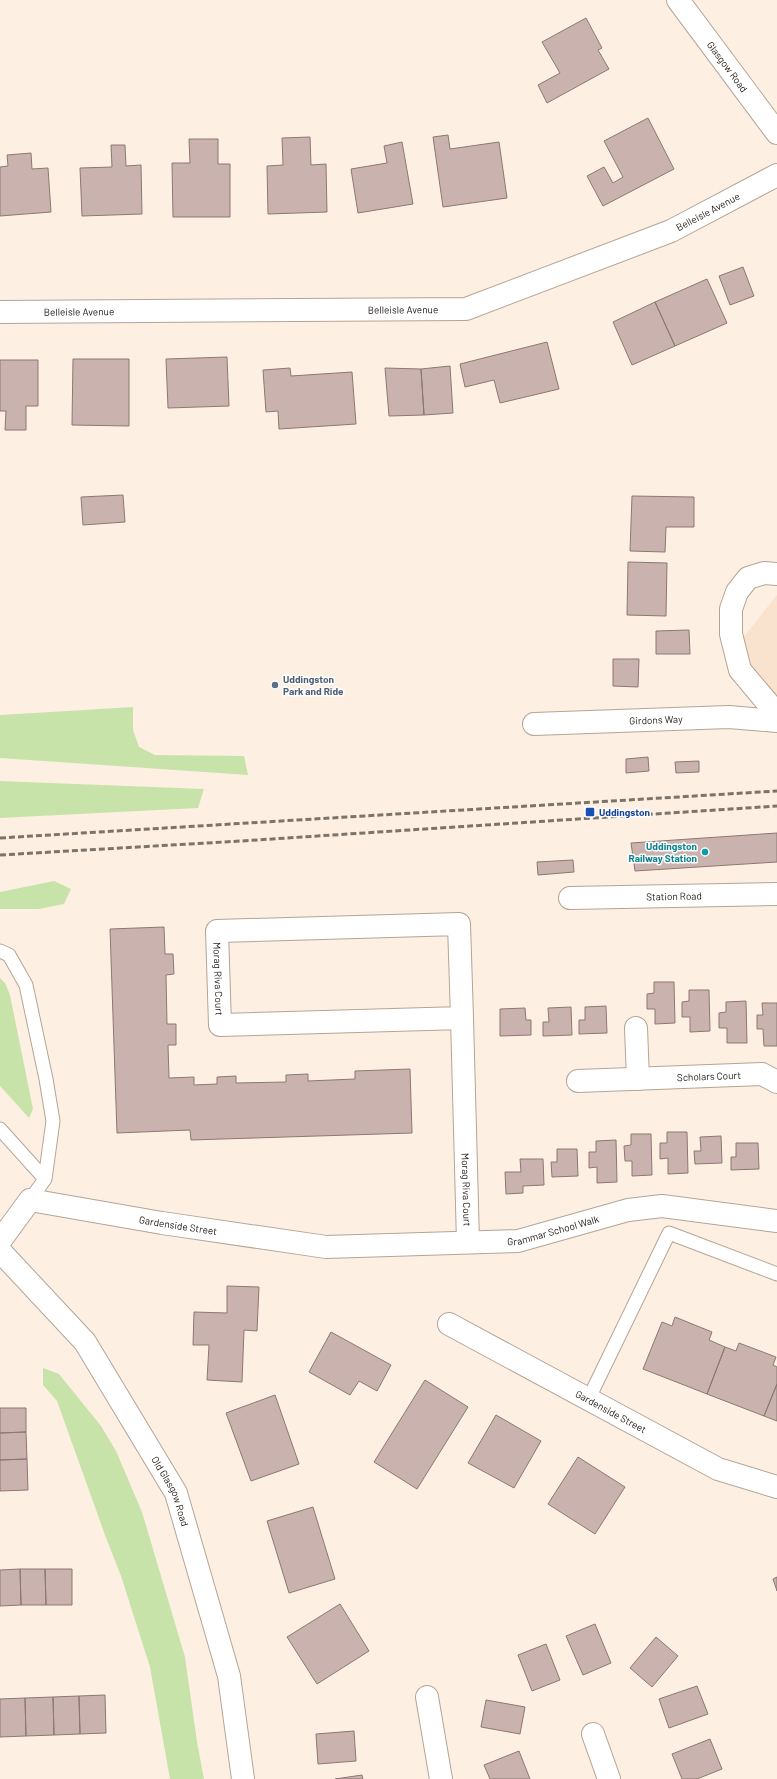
<svg xmlns="http://www.w3.org/2000/svg" width="777" height="1779" viewBox="0 0 777 1779" font-family="Barlow,sans-serif">
	<rect width="100%" height="100%" fill="#fdf0e3"/>
	<path fill="#f9e2ce" d="M777,595V695L766,689L754,674L738,644Z"/>
	<path fill="#c8e3a9" d="M133,707V730L139,747L155,755L244,756L248,775L0,758V715Z
		M0,781L204,789L198,808L0,818Z
		M54,881L71,889L64,904L39,909H0V892Z
		M0,978L5,983L10,995L33,1109L29,1118L0,1086Z
		M43,1368L59,1374L101,1426L116,1451L142,1512L185,1657L197,1742L204,1779H170L150,1667L121,1576L105,1535L57,1401L43,1385Z"/>
	<path fill="#cab3ae" stroke="#8d7773" d="M586,18L602,48L598,50L609,69L547,103L538,85L560,73L542,42Z
		M648,118L674,169L603,206L587,176L604,167L613,183L623,177L604,141Z
		M448,135L450,149L499,142L507,198L443,207L433,137Z
		M310,137L311,165L326,164L327,212L268,214L267,166L283,165L282,138Z
		M189,139H218V164H230V217H173L172,163H190Z
		M402,142L413,204L358,213L351,169L387,163L384,146Z
		M111,145H125L126,166L141,165L142,214L82,216L80,168L112,167Z
		M31,153L32,169L48,168L51,212L0,216V167L8,166L7,155Z
		M743,267L754,296L730,305L719,276Z
		M707,279L727,323L675,346L655,302Z
		M655,302L675,346L632,365L613,322Z
		M547,342L559,389L500,403L494,380L465,387L460,364Z
		M227,357L229,406L168,408L166,359Z
		M73,359H129V426L72,425Z
		M0,360H38V406H26V430H5L6,411H0Z
		M450,366L453,413L424,415L421,369Z
		M290,368L291,376L352,372L356,424L279,429L278,411L266,412L263,370Z
		M385,368L421,369L424,415L389,416Z
		M123,495L125,522L83,525L81,497Z
		M632,496L694,497V527H666L665,552L630,551Z
		M628,562L667,563L666,616L627,615Z
		M689,630L690,654H656V631Z
		M613,659H639L638,687L613,686Z
		M648,757L649,771L626,773V759Z
		M699,761V772L676,773L675,762Z
		M777,833V862L635,871L631,843Z
		M573,860L574,872L538,875L537,862Z
		M164,927L165,954H173L174,974L166,975L167,1024H176V1045H168L169,1078L194,1077V1085L217,1084V1077L236,1076V1083L286,1082V1075L308,1074V1081L355,1079V1071L410,1069L412,1133L191,1140L190,1130L117,1133L110,929Z
		M654,982H674L675,1023L655,1024V1009H647V994L654,993Z
		M689,990H709L710,1031L690,1032V1017H682V1002L689,1001Z
		M746,1001L747,1043H727V1028H719V1013L726,1012V1002Z
		M762,1003H777V1046H764L763,1029H757V1015H763Z
		M606,1006L607,1033L579,1034V1020H585V1007Z
		M571,1007L572,1035L543,1036V1022H549L548,1008Z
		M525,1008L526,1020H531V1035L500,1036V1009Z
		M667,1132H687L688,1173L668,1174V1158L660,1159V1143H667Z
		M631,1134H651L652,1175L632,1176V1161H625L624,1146L631,1145Z
		M721,1136L722,1163L695,1164L694,1151H701L700,1137Z
		M616,1140L617,1182L597,1183V1167L589,1168V1152H596V1141Z
		M736,1143H758L759,1169L731,1170V1157H736Z
		M557,1149H577L578,1176L552,1177L551,1162H557Z
		M520,1159H543L544,1185L523,1186V1193L506,1194L505,1172H521Z
		M227,1286L259,1287L257,1331L244,1330L242,1382L207,1380L209,1345H193L194,1312L227,1313Z
		M675,1317L712,1332L709,1340L725,1347L707,1394L643,1369L662,1322L672,1326Z
		M331,1332L391,1365L377,1391L359,1381L350,1395L309,1372Z
		M739,1343L776,1357L773,1365L777,1367V1384L764,1416L707,1394L725,1347L736,1351Z
		M425,1380L468,1407L417,1489L374,1462Z
		M777,1384V1421L764,1416Z
		M275,1395L299,1464L251,1481L226,1413Z
		M0,1408H26V1432L0,1433Z
		M496,1415L541,1441L514,1488L468,1463Z
		M26,1432L27,1459L0,1460V1433Z
		M578,1457L625,1487L595,1534L548,1504Z
		M27,1459L28,1490L0,1491V1460Z
		M313,1507L335,1579L289,1593L267,1521Z
		M20,1569H45L46,1605H21Z
		M20,1569L21,1605L0,1606V1570Z
		M45,1569H72V1605H46Z
		M777,1577V1591L773,1579Z
		M340,1604L369,1651L317,1684L287,1637Z
		M595,1624L611,1663L583,1675L566,1636Z
		M656,1637L678,1656L652,1687L630,1668Z
		M546,1644L560,1680L532,1691L518,1655Z
		M697,1686L708,1714L669,1728L659,1699Z
		M105,1695L106,1733L80,1734L79,1696Z
		M79,1696L80,1734L54,1735L53,1697Z
		M53,1697L54,1735L26,1736L25,1698Z
		M25,1698L26,1736L0,1737V1699Z
		M486,1700L525,1707L520,1734L481,1727Z
		M354,1731L356,1761L318,1764L316,1734Z
		M710,1739L722,1769L697,1779H682L672,1754Z
		M519,1751L530,1779H490L484,1765Z
		M362,1775L363,1779H335Z"/>
	<g fill="none" stroke-linecap="round" stroke-linejoin="round">
		<g stroke="#b4a495" stroke-width="15">
			<path id="service" d="M0,951L9,955L26,985L46,1079L53,1121L45,1179L30,1200
				M0,1129L45,1179
				M589,1398L669,1233L777,1274"/>
		</g>
		<g stroke="#b4a495" stroke-width="24">
			<g id="minor">
				<path id="s1" d="M0,312L466,309L671,231L777,175"/>
				<path d="M777,574L764,573L748,578L737,592L731,609V634L740,670L777,714"/>
				<path id="s2" d="M534,724L729,717L777,721"/>
				<path id="s3" d="M570,898L777,894"/>
				<path id="s4" d="M462,1018L459,924L217,931L220,1025L462,1018L468,1242"/>
				<path d="M636,1028L638,1079"/>
				<path id="s5" d="M578,1081L762,1074L777,1082"/>
				<path id="s6" d="M0,1241L30,1200L162,1223L326,1247L518,1241L628,1210L662,1206L777,1221"/>
				<path id="s7" d="M449,1324L718,1469L777,1487"/>
				<path d="M427,1697L441,1779"/>
				<path d="M593,1734L609,1779"/>
			</g>
		</g>
		<g stroke="#b4a495" stroke-width="24">
			<g id="tertiary">
				<path id="s8" d="M0,1251L85,1342L176,1493L229,1676L243,1779"/>
			</g>
		</g>
		<g stroke="#b4a495" stroke-width="24">
			<g id="secondary">
				<path id="s9" d="M678,0L777,133"/>
			</g>
		</g>
		<use href="#service" stroke="#fff" stroke-width="13"/>
		<use href="#minor" stroke="#fff" stroke-width="22"/>
		<use href="#tertiary" stroke="#fff" stroke-width="22"/>
		<use href="#secondary" stroke="#fff" stroke-width="22"/>
		<path stroke="#7c736a" stroke-width="3" stroke-dasharray="6 3" stroke-linecap="butt" d="M0,838L777,791
			M0,855L241,841L777,806"/>
	</g>
	<circle fill="#5c6f8a" stroke="#fff" stroke-width="1.5" cx="275" cy="685" r="4"/>
	<rect fill="#1a4fb4" stroke="#fff" stroke-width="1.5" x="585" y="807" width="10" height="10" rx="2"/>
	<circle fill="#0f9aa8" stroke="#fff" stroke-width="1.5" cx="705" cy="852" r="4"/>
	<g text-anchor="middle" stroke-width="3" stroke-linejoin="round" paint-order="stroke">
		<g font-size="10" fill="#1e1813" stroke="#fff">
			<text dy="4" stroke="none"><textPath href="#s9" startOffset="83">Glasgow Road</textPath></text>
			<text dy="4" stroke="none"><textPath href="#s1" startOffset="727">Belleisle Avenue</textPath></text>
			<text dy="4" stroke="none"><textPath href="#s1" startOffset="403">Belleisle Avenue</textPath></text>
			<text dy="4" stroke="none"><textPath href="#s1" startOffset="79">Belleisle Avenue</textPath></text>
			<text dy="4" stroke="none"><textPath href="#s2" startOffset="122">Girdons Way</textPath></text>
			<text dy="4" stroke="none"><textPath href="#s3" startOffset="104">Station Road</textPath></text>
			<text dy="4" stroke="none"><textPath href="#s4" startOffset="384">Morag Riva Court</textPath></text>
			<text dy="4" stroke="none"><textPath href="#s5" startOffset="131">Scholars Court</textPath></text>
			<text dy="4" stroke="none"><textPath href="#s4" startOffset="844">Morag Riva Court</textPath></text>
			<text dy="4" stroke="none"><textPath href="#s6" startOffset="201">Gardenside Street</textPath></text>
			<text dy="4" stroke="none"><textPath href="#s6" startOffset="579">Grammar School Walk</textPath></text>
			<text dy="4" stroke="none"><textPath href="#s7" startOffset="184">Gardenside Street</textPath></text>
			<text dy="4" stroke="none"><textPath href="#s8" startOffset="297">Old Glasgow Road</textPath></text>
		</g>
		<g font-size="10" font-weight="bold" fill="#4e5e75" stroke="#fff" text-anchor="start">
			<text x="283" y="683">Uddingston<tspan x="283" dy="12">Park and Ride</tspan></text>
		</g>
		<g font-size="10" font-weight="bold" fill="#164399" stroke="#fff" text-anchor="start">
			<text x="599" y="816">Uddingston</text>
		</g>
		<g font-size="10" font-weight="bold" fill="#0d838f" stroke="#fff" text-anchor="end">
			<text x="697" y="850">Uddingston<tspan x="697" dy="12">Railway Station</tspan></text>
		</g>
	</g>
</svg>
